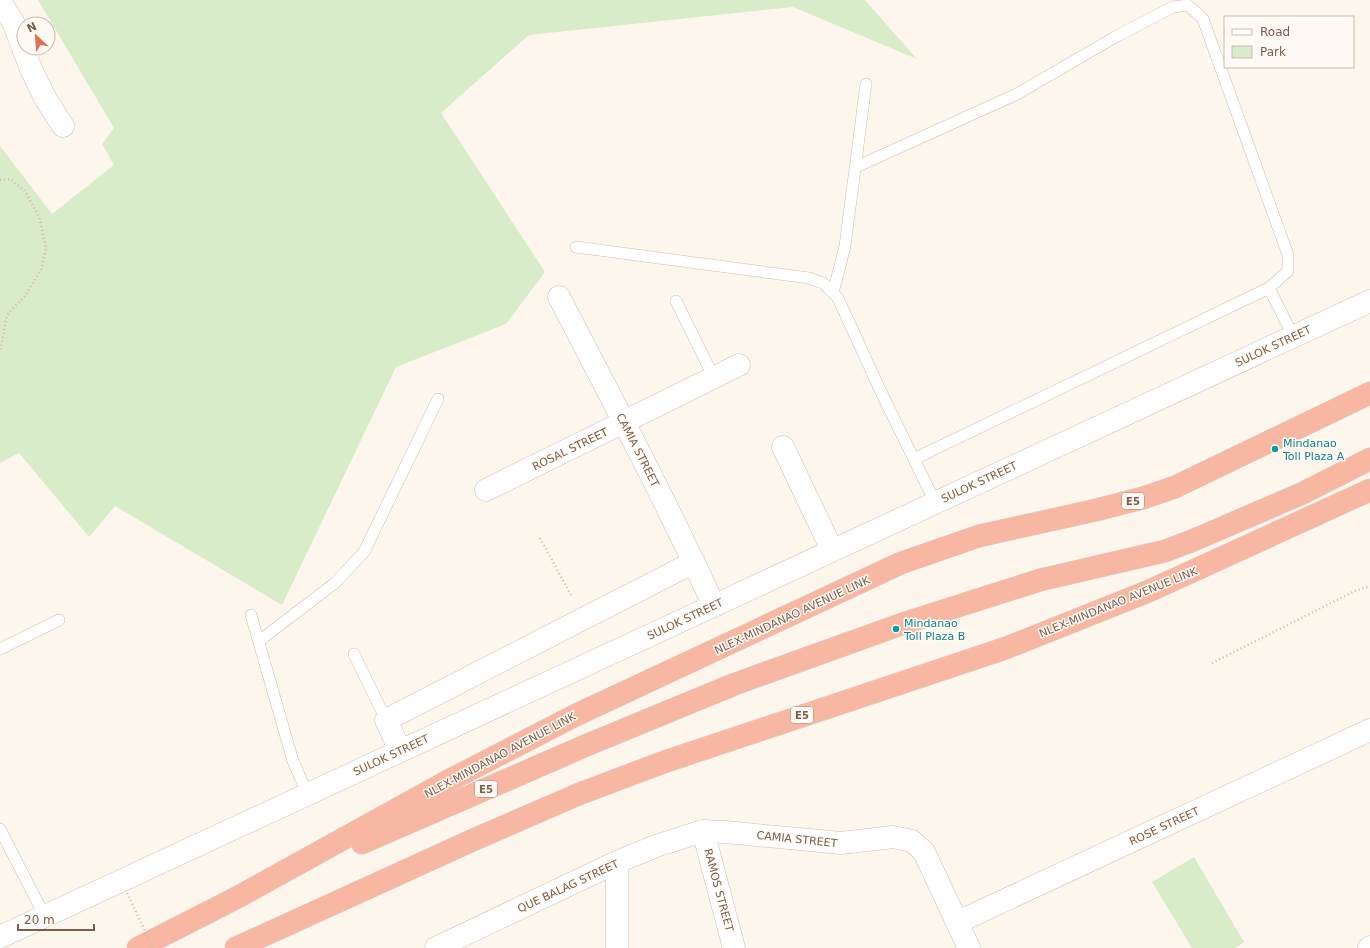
<svg xmlns="http://www.w3.org/2000/svg" width="1370" height="948" viewBox="0 0 1370 948" font-family="'DejaVu Sans',sans-serif">
	<rect width="100%" height="100%" fill="#fdf6ec"/>
	<path fill="#d8ecc9" d="M38,0H865L917,59L793,7L529,35L441,113L545,272L506,324L396,367L282,605L115,506L89,537L19,453L0,463V146L52,214L114,165L102,144L114,128Z
		M1194,857L1244,942L1235,948H1192L1152,882Z"/>
	<g fill="none" stroke-linecap="round" stroke-linejoin="round">
		<g stroke="#d1beb0" stroke-width="12">
			<path id="service" d="M856,167L1017,94L1117,36L1173,7L1188,5L1203,19L1288,255V271L1269,288L914,459
				M576,247L809,278L823,283L838,298L881,392L935,502
				M1269,288L1293,336
				M833,293L845,246L866,84
				M676,301L714,378
				M251,615L293,761L307,793
				M259,641L335,583L364,552L438,399
				M0,649L59,620
				M354,654L386,720
				M0,829L44,915"/>
		</g>
		<g stroke="#d1beb0" stroke-width="23">
			<path id="minor" d="M0,1L14,24L31,69L45,98L63,126
				M559,297C612,399 666,501 714,606
				M783,447L832,550
				M486,490L739,365
				M400,751L386,720L694,562
				M703,831L734,948
				M958,922L1370,730
				M617,948V862"/>
		</g>
		<g stroke="#d1beb0" stroke-width="23">
			<path id="tertiary" d="M0,937L1370,301
				M436,948L617,862L656,846L703,831L725,832L841,843L893,837L912,841L924,852L969,948
				M1369,948L1370,947"/>
		</g>
		<g stroke="#dad1cd" stroke-width="23">
			<path id="motorway" d="M362,843L587,745L735,684L902,624L1040,580L1165,551L1194,540L1303,493L1370,459
				M138,948L238,897L448,781L576,715L901,563L979,536L1096,510L1143,498L1175,487L1370,393
				M236,948L473,840L579,794L664,762L1006,648L1149,591L1370,490"/>
		</g>
		<path stroke="#d9b8a5" stroke-width="2.5" stroke-dasharray="1 3" stroke-linecap="butt" d="M0,180L10,179L25,191L39,217L46,248L41,270L25,296L7,315L0,352
			M540,538L572,597
			M1212,663L1355,591L1370,586"/>
		<use href="#service" stroke="#fff" stroke-width="11"/>
		<use href="#minor" stroke="#fff" stroke-width="22"/>
		<use href="#tertiary" stroke="#fff" stroke-width="22"/>
		<use href="#motorway" stroke="#f7b7a3" stroke-width="22"/>
		<path stroke="#d9b8a5" stroke-width="2.5" stroke-dasharray="1 3" stroke-linecap="butt" d="M127,893L153,948"/>
	</g>
	<g fill="#0f9aa8" stroke="#fffaf3" stroke-width="1.5">
		<circle cx="1275" cy="449" r="4"/>
		<circle cx="896" cy="629" r="4"/>
	</g>
	<g text-anchor="middle" stroke-width="3" stroke-linejoin="round" paint-order="stroke">
		<g fill="#fffaf3" stroke="#a28b7f" stroke-width="1">
			<rect x="1122" y="493" width="22" height="16" rx="3"/>
			<rect x="791" y="707" width="22" height="16" rx="3"/>
			<rect x="475" y="781" width="22" height="16" rx="3"/>
		</g>
		<g font-size="10" font-weight="bold" fill="#7a5c4d">
			<text x="1133" y="505">E5</text>
			<text x="802" y="719">E5</text>
			<text x="486" y="793">E5</text>
		</g>
		<g font-size="11" fill="#7a5c4d" stroke="#fffaf3">
			<text transform="translate(1273 346) rotate(-25)" y="4">SULOK STREET</text>
			<text transform="translate(570 449) rotate(-26)" y="4">ROSAL STREET</text>
			<text transform="translate(638 450) rotate(63)" y="4">CAMIA STREET</text>
			<text transform="translate(979 482) rotate(-25)" y="4">SULOK STREET</text>
			<text transform="translate(1118 602) rotate(-22)" y="4">NLEX-MINDANAO AVENUE LINK</text>
			<text transform="translate(792 615) rotate(-25)" y="4">NLEX-MINDANAO AVENUE LINK</text>
			<text transform="translate(685 619) rotate(-25)" y="4">SULOK STREET</text>
			<text transform="translate(391 755) rotate(-25)" y="4">SULOK STREET</text>
			<text transform="translate(500 755) rotate(-28)" y="4">NLEX-MINDANAO AVENUE LINK</text>
			<text transform="translate(1164 826) rotate(-25)" y="4">ROSE STREET</text>
			<text transform="translate(797 839) rotate(6)" y="4">CAMIA STREET</text>
			<text transform="translate(568 886) rotate(-25)" y="4">QUE BALAG STREET</text>
			<text transform="translate(719 890) rotate(75)" y="4">RAMOS STREET</text>
		</g>
		<g font-size="11" fill="#0d838f" stroke="#fffaf3" text-anchor="start">
			<text x="1283" y="447">Mindanao<tspan x="1283" dy="13">Toll Plaza A</tspan></text>
			<text x="904" y="627">Mindanao<tspan x="904" dy="13">Toll Plaza B</tspan></text>
		</g>
	</g>
	<rect x="1224" y="16" width="130" height="52" fill="#fffaf3" stroke="#cabbb1"/>
	<rect x="1232" y="29" width="20" height="6" fill="#ffffff" stroke="#cabbb1"/>
	<text x="1260" y="36" font-size="12" fill="#7a5c4d">Road</text>
	<rect x="1232" y="46" width="20" height="12" fill="#d8ecc9" stroke="#cabbb1"/>
	<text x="1260" y="56" font-size="12" fill="#7a5c4d">Park</text>
	<g transform="translate(36 36) rotate(334)"><circle r="19" fill="#fffaf3" stroke="#cabbb1"/>
	<path d="M0-3L7 15L0 10L-7 15Z" fill="#e76f51"/>
	<text y="-6" font-size="11" font-weight="bold" text-anchor="middle" fill="#7a5c4d">N</text>
	</g>
	<path d="M18 924v6h76v-6" fill="none" stroke="#7a5c4d" stroke-width="2"/>
	<text x="24" y="924" font-size="12" fill="#7a5c4d" stroke="#fffaf3" stroke-width="3" paint-order="stroke">20 m</text>
</svg>
